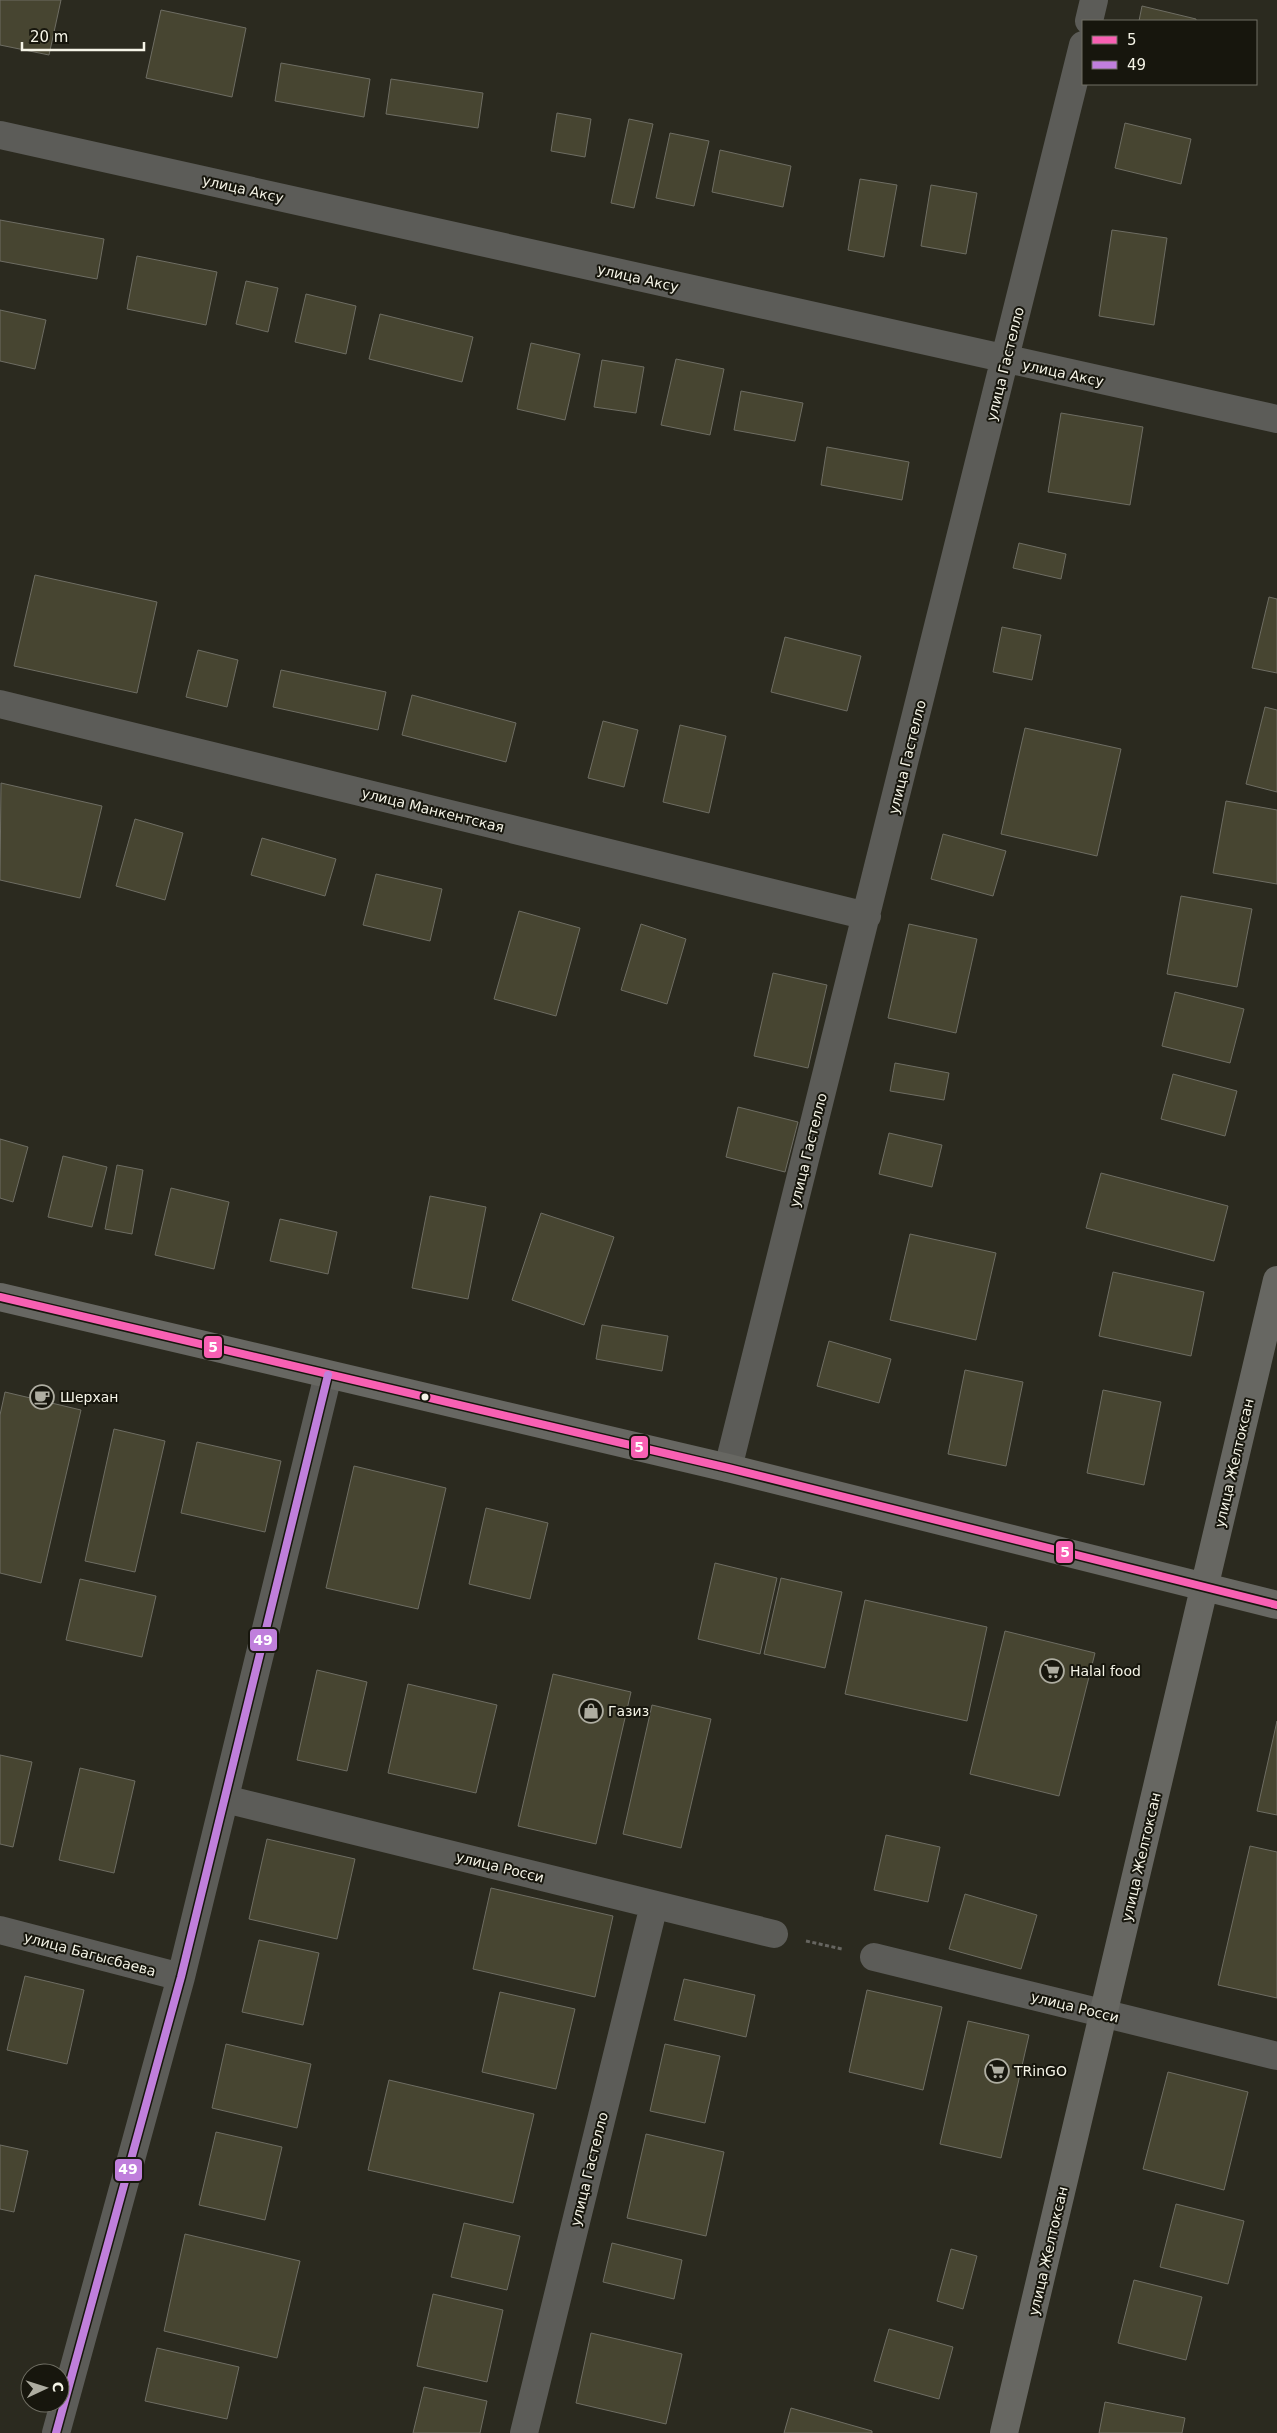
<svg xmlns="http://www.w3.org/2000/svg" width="1277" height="2433" viewBox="0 0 1277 2433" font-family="'DejaVu Sans',sans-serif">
	<rect width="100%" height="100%" fill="#2b2a1f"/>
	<path fill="#474531" stroke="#6e6d63" d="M0,0H61L49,55L0,45Z
		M1142,6L1196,19V21H1139Z
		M161,10L246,28L232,97L146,78Z
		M281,63L370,79L364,117L275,101Z
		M391,79L483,93L478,128L386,114Z
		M557,113L591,119L585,157L551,151Z
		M629,119L653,124L634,208L611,203Z
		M1125,123L1191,139L1181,184L1115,168Z
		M670,133L709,141L694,206L656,198Z
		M720,150L791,166L783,207L712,192Z
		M860,179L897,185L884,257L848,250Z
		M931,185L977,193L966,254L921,246Z
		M0,220L104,239L97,279L0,261Z
		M1112,230L1167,238L1154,325L1099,316Z
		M137,256L217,272L206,325L127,309Z
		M246,281L278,288L268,332L236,324Z
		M306,294L356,306L346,354L295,342Z
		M0,310L46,320L35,369L0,361Z
		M380,314L473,337L462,382L369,359Z
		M531,343L580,354L565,420L517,409Z
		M676,359L724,369L710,435L661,425Z
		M602,360L644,367L636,413L594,407Z
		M741,391L803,403L795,441L734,430Z
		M1061,413L1143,427L1130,505L1048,492Z
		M827,447L909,462L902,500L821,485Z
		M1019,543L1066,554L1061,579L1013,568Z
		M35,575L157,602L137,693L14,666Z
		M1269,597L1277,599V673L1252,668Z
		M1002,627L1041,635L1032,680L993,672Z
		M785,637L861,656L847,711L771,692Z
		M198,650L238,660L227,707L186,697Z
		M281,670L386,692L378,730L273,707Z
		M412,695L516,723L506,762L402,735Z
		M1265,707L1277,710V792L1246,784Z
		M603,721L638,730L624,787L588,778Z
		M680,725L726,736L709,813L663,802Z
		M1025,728L1121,749L1097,856L1001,834Z
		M1,783L102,806L80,898L0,880Z
		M1226,801L1277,810V884L1213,873Z
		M135,819L183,833L165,900L116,886Z
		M943,834L1006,851L993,896L931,879Z
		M262,838L336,859L325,896L251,875Z
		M376,874L442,889L430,941L363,925Z
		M1181,896L1252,909L1237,987L1167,974Z
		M519,911L580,928L556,1016L494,999Z
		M641,924L686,939L667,1004L621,990Z
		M909,924L977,939L956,1033L888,1018Z
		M773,973L827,985L808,1068L754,1056Z
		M1175,992L1244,1009L1230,1063L1162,1046Z
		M895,1063L949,1073L944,1100L890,1091Z
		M1173,1074L1237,1091L1225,1136L1161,1119Z
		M738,1107L798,1122L785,1172L726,1157Z
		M889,1133L942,1145L932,1187L879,1174Z
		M0,1139L28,1147L13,1202L0,1198Z
		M63,1156L107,1167L92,1227L48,1217Z
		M117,1165L143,1170L132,1234L105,1229Z
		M1101,1173L1228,1206L1214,1261L1086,1228Z
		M171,1188L229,1202L214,1269L155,1255Z
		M430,1196L486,1207L468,1299L412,1288Z
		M541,1213L614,1237L584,1325L512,1300Z
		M280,1219L337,1232L328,1274L270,1261Z
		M910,1234L996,1253L976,1340L890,1320Z
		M1113,1272L1204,1292L1191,1356L1099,1336Z
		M602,1325L668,1336L662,1371L596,1359Z
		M829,1341L891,1359L879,1403L817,1386Z
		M965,1370L1023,1382L1006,1466L948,1454Z
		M1103,1390L1161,1402L1144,1485L1087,1473Z
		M5,1392L81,1410L41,1583L0,1573V1415Z
		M114,1429L165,1441L135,1572L85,1561Z
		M197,1442L281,1461L265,1532L181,1513Z
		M354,1466L446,1488L418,1609L326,1588Z
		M486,1508L548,1523L530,1599L469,1584Z
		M715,1563L777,1578L760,1654L698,1639Z
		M781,1578L842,1592L825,1668L764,1654Z
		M80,1579L156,1596L142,1657L66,1640Z
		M865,1600L987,1627L967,1721L845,1694Z
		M1005,1631L1095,1653L1059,1796L970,1774Z
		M317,1670L367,1682L347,1771L297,1760Z
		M553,1674L631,1692L596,1844L518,1826Z
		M408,1684L497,1705L476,1793L388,1773Z
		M652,1705L711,1719L681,1848L623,1834Z
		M1277,1721V1815L1257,1811Z
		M0,1755L32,1762L13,1847L0,1844Z
		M80,1768L135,1781L114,1873L59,1860Z
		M886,1835L940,1847L928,1902L874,1890Z
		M267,1839L355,1859L337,1939L249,1919Z
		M1250,1846L1277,1852V1998L1218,1985Z
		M491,1888L613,1916L595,1997L473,1969Z
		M965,1894L1037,1915L1021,1969L949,1949Z
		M259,1940L319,1953L303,2025L242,2012Z
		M25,1976L84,1990L67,2064L7,2050Z
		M684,1979L755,1995L746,2037L674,2020Z
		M867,1990L942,2007L923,2090L849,2072Z
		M500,1992L575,2009L556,2089L482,2072Z
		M968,2021L1029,2035L1001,2158L940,2144Z
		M226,2044L311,2064L297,2128L212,2108Z
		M665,2044L720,2056L705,2123L650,2111Z
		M1168,2072L1248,2092L1224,2190L1143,2169Z
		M389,2080L534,2114L513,2203L368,2170Z
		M216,2132L282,2147L265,2220L199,2205Z
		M646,2134L724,2152L706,2236L627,2218Z
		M0,2145L28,2151L14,2212L0,2209Z
		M1176,2204L1244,2221L1228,2284L1160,2267Z
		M464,2223L520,2236L507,2290L451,2277Z
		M185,2234L300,2261L277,2358L164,2331Z
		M612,2243L682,2260L674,2299L603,2282Z
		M951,2249L977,2256L963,2309L937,2301Z
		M1134,2280L1202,2297L1186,2360L1118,2343Z
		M433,2294L503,2310L487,2382L417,2366Z
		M889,2329L953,2347L939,2399L874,2381Z
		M591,2333L682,2354L666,2424L576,2403Z
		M157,2348L239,2367L227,2419L145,2401Z
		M424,2387L487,2401L480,2433H413Z
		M1105,2402L1185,2418L1182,2433H1099Z
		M791,2408L872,2431V2433H784Z"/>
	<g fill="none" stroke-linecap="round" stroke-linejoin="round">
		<path stroke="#666560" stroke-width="3" stroke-dasharray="4 2.5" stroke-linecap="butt" d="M806,1941L842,1949"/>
		<path stroke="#5c5c58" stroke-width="28" d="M1089,21L1094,0
			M0,135L1277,419
			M0,704L867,916
			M728,1468L1083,45
			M225,1799L774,1934
			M0,1930L181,1977
			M874,1957L1277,2056
			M56,2433L181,1977L328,1375
			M524,2433L654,1905"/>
		<path stroke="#676762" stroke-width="28" d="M0,1297L728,1468L1277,1605
			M1004,2433L1277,1280"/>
		<g stroke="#17160d" stroke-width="11">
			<path id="bus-1" d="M0,1297L728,1468L1277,1605"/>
		</g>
		<g stroke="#17160d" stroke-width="11">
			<path id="bus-2" d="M56,2433L181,1977L328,1375"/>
		</g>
		<use href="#bus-1" stroke="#f860b3" stroke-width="8"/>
		<use href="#bus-2" stroke="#c07fdc" stroke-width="8"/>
	</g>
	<defs>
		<g id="cafe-ring" transform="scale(1.25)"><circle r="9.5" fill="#17160d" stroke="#aeada1" stroke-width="1.5"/><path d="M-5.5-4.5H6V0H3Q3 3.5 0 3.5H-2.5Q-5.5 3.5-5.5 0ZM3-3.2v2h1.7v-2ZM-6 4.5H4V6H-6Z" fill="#aeada1"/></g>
		<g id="supermarket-ring" transform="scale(1.25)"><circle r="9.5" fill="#17160d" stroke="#aeada1" stroke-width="1.5"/><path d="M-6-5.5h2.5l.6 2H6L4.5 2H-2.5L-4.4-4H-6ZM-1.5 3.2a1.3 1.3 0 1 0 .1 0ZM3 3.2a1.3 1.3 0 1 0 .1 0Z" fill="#aeada1"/></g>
		<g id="shop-ring" transform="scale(1.25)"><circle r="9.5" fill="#17160d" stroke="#aeada1" stroke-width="1.5"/><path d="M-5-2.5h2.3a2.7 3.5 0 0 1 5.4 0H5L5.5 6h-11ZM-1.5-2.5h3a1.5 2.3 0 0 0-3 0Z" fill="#aeada1"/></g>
	</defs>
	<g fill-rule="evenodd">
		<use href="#cafe-ring" x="42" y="1397"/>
		<use href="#supermarket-ring" x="1052" y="1671"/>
		<use href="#shop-ring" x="591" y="1711"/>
		<use href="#supermarket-ring" x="997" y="2071"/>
	</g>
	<circle fill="#f5f4e7" stroke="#17160d" stroke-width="2" cx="425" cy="1397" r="4.5"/>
	<g text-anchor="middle" stroke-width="4" stroke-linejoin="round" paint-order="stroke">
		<g font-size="14" fill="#f5f4e7" stroke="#17160d">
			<text transform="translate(243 189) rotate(13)" y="5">улица Аксу</text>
			<text transform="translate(638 278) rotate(13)" y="5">улица Аксу</text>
			<text transform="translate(1005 364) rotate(-76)" y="5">улица Гастелло</text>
			<text transform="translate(1063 373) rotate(12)" y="5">улица Аксу</text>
			<text transform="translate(907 757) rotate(-76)" y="5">улица Гастелло</text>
			<text transform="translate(433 810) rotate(14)" y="5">улица Манкентская</text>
			<text transform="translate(808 1150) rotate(-76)" y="5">улица Гастелло</text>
			<text transform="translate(1234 1463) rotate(-77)" y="5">улица Желтоксан</text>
			<text transform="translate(1141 1857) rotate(-77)" y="5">улица Желтоксан</text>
			<text transform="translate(500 1867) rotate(14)" y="5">улица Росси</text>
			<text transform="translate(90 1954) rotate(15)" y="5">улица Багысбаева</text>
			<text transform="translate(1075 2007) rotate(14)" y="5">улица Росси</text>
			<text transform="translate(589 2169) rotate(-76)" y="5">улица Гастелло</text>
			<text transform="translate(1048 2251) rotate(-77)" y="5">улица Желтоксан</text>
		</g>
		<g font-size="14" fill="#f5f4e7" stroke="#17160d" text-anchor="start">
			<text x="60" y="1402">Шерхан</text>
			<text x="1070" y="1676">Halal food</text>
			<text x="608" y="1716">Газиз</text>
			<text x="1014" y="2076">TRinGO</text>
		</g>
	</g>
	<g stroke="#17160d" stroke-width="2">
		<rect x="203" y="1335" width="20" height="24" rx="5" fill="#f860b3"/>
		<rect x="630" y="1435" width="19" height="24" rx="5" fill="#f860b3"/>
		<rect x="1055" y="1540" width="19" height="24" rx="5" fill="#f860b3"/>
		<rect x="249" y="1628" width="29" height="24" rx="5" fill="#c07fdc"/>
		<rect x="114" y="2158" width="29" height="24" rx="5" fill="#c07fdc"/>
	</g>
	<g font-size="14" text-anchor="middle" font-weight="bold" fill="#fff">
		<text x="213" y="1352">5</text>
		<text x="639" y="1452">5</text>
		<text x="1065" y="1557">5</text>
		<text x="263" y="1645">49</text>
		<text x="128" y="2174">49</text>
	</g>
	<rect x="1082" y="20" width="175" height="65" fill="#17160d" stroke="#706f64"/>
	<rect x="1092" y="36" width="25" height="8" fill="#f860b3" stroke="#706f64"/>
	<text x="1127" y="45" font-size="15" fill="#f5f4e7">5</text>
	<rect x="1092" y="61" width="25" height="8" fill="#c07fdc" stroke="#706f64"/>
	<text x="1127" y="70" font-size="15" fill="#f5f4e7">49</text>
	<g transform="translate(45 2388) rotate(86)"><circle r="24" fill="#17160d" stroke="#706f64"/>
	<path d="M0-4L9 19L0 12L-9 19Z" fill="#aeada1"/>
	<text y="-8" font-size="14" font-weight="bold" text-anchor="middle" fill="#f5f4e7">С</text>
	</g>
	<path d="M22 42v8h122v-8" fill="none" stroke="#f5f4e7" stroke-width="2.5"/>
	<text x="30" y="42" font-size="15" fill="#f5f4e7" stroke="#17160d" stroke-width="4" paint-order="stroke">20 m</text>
</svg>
